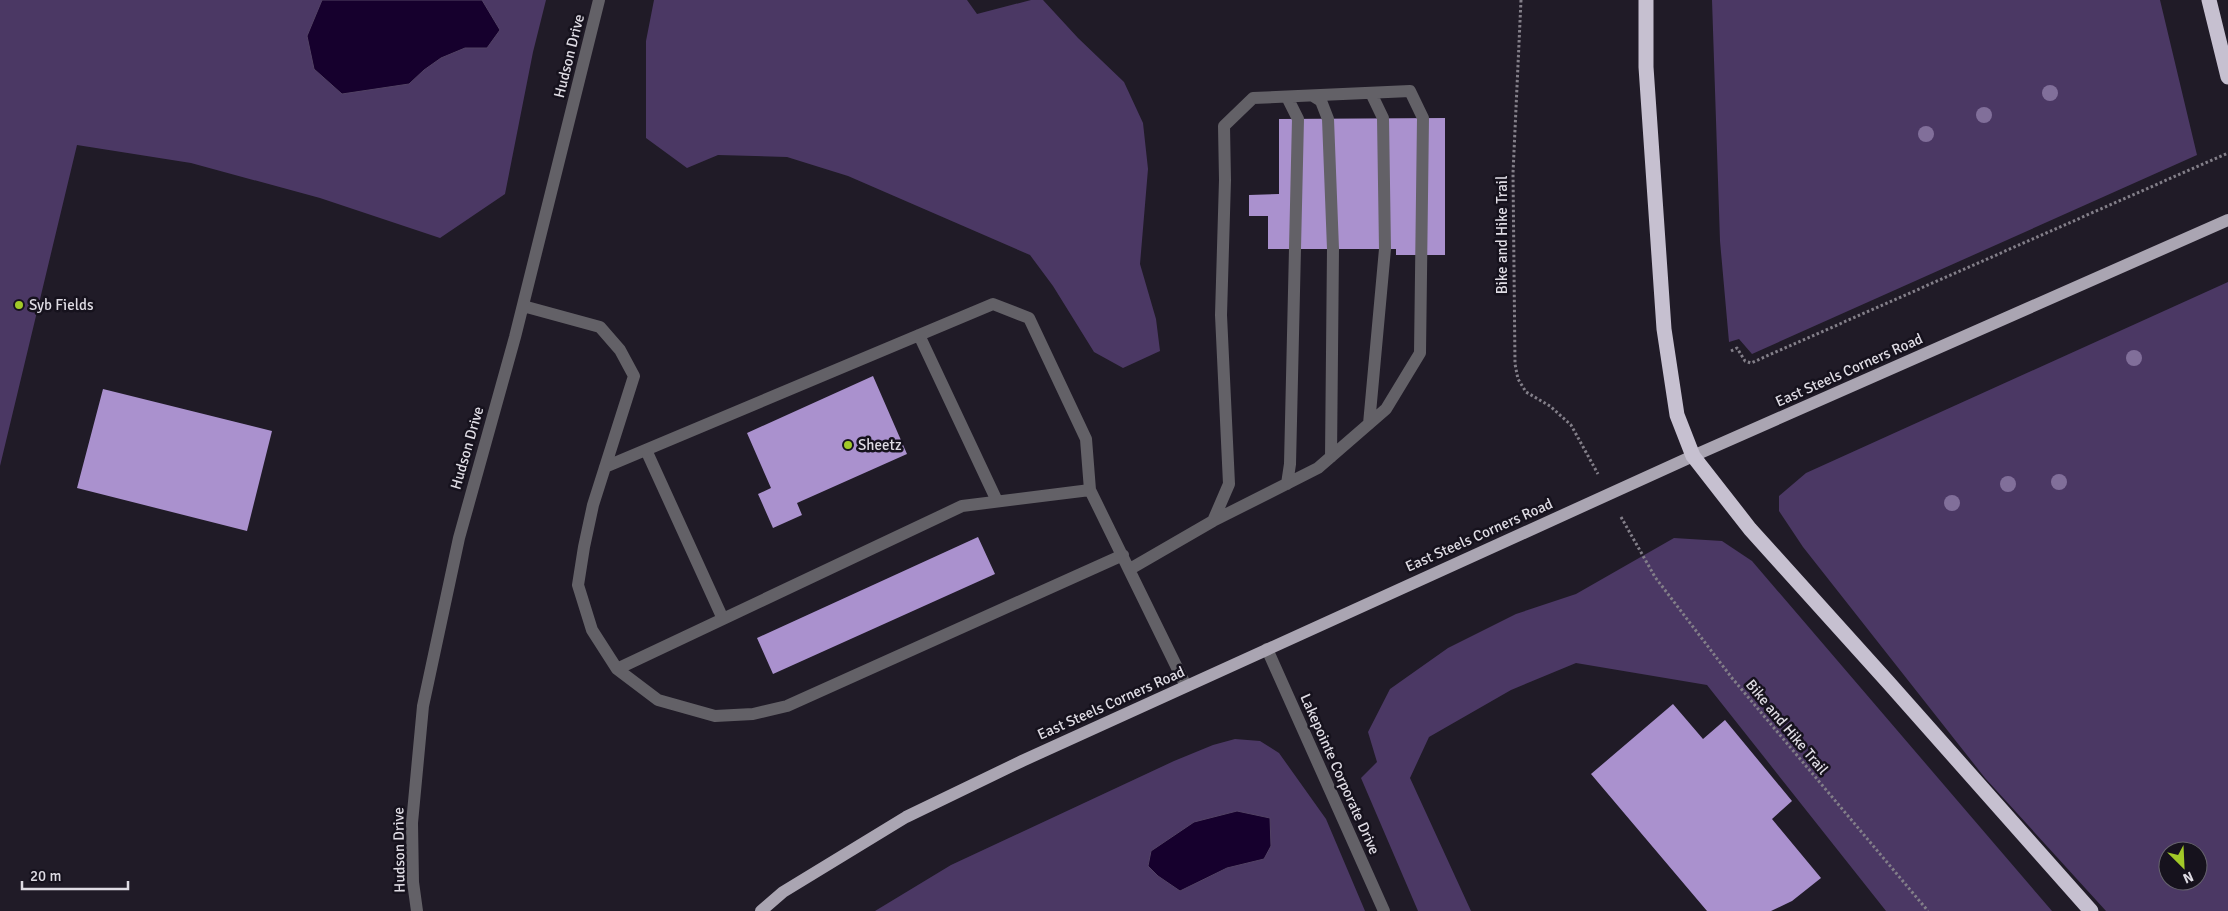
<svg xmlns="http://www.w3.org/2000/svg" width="2228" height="911" viewBox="0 0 2228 911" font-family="Signika,sans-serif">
	<rect width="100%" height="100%" fill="#201b27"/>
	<path fill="#4b3864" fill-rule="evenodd" d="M0,0H546L533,52L505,194L440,238L320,198L191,163L77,145L0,466Z
		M654,0H967L977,14L1031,0H1043L1078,38L1124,82L1143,123L1148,169L1140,264L1156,319L1160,351L1123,368L1094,352L1053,286L1030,255L848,176L787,157L718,155L687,168L646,138V41Z
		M1712,0H2160L2197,155L1752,354L1739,339L1729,342L1720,241Z
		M2228,282V911H2106L1985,778L1803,547L1779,511V496L1806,473ZM2168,851H2198V881H2168Z
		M1674,538L1722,541L1752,561L2052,911H1886L1707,685L1576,663L1511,690L1429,737L1410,778L1471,911H1418L1361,778L1377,762L1368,732L1390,689L1448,648L1516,614L1576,594Z
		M1235,739L1260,741L1279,753L1326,819L1365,911H875L951,865L1174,761L1213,745Z"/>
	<path fill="#16002d" stroke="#524264" d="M322,0H482L500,30L487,48H465L441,58L424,70L409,84L342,94L314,69L307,36Z
		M1237,811L1270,818L1271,846L1264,859L1227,868L1180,891L1158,876L1148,866L1151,851L1194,822Z"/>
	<path fill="#aa91ce" d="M1445,118V255H1396V249H1268V216H1249V195L1279,194V119Z
		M873,376L907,454L797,503L802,515L773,528L758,494L771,488L747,433Z
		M103,389L272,431L247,531L77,488Z
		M978,537L995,574L773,674L757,638Z
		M1673,704L1703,739L1725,720L1792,801L1772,819L1821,878L1792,901L1771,911H1707L1591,774Z"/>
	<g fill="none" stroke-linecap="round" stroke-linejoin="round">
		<path stroke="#837f89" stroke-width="3" stroke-dasharray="2.5 2.5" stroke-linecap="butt" d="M1521,0L1513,173L1515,364L1518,379L1526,392L1550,406L1571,425L1598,474
			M1731,351L1737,348L1745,361L1751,363L1760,359L2228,153
			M1621,517L1655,577L1732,678L1928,911"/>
		<path stroke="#636167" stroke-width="12" d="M1313,96L1321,101L1328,119L1333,249L1331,457
			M1287,97L1298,119L1290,464L1287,484
			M523,306L600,327L620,350L634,376L593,505L584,547L578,585L592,630L617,669L658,700L715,716L753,714L787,706L1123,555
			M919,335L997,501
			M1369,424L1385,249L1383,118L1371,93
			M646,450L723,619
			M605,467L993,304L1029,318L1086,439L1090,490
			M1130,569L1213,521L1229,484L1221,315L1225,180L1224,126L1253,98L1410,91L1423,118L1420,353L1386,409L1318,468L1213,521
			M1267,649L1384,911
			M617,669L962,506L1090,490L1186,686
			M417,911L413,882L412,823L423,706L459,538L515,337L599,0"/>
		<path stroke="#aaa5b2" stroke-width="12" d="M761,911L783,892L906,817L1022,761L1693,456L2228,220"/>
		<path stroke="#c6c0d0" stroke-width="15" d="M1646,0V67L1664,329L1677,415L1693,456L1750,529L1888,682L2091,911
			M2209,0L2228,77"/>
	</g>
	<g fill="#816f9a">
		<circle cx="2050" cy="93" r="8"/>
		<circle cx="1984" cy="115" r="8"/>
		<circle cx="1926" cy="134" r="8"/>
		<circle cx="2134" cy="358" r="8"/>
		<circle cx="2059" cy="482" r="8"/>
		<circle cx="2008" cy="484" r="8"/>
		<circle cx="1952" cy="503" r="8"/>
	</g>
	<g fill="#a2c928" stroke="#16121d" stroke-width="2">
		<circle cx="19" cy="305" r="5"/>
		<circle cx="848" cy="445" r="5"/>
	</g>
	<g text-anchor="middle" stroke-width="5" stroke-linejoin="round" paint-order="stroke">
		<g font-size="15" fill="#dfdce4" stroke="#16121d">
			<text transform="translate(569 56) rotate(-76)" y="5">Hudson Drive</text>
			<text transform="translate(1502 235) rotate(-90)" y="5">Bike and Hike Trail</text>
			<text transform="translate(1849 370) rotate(-24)" y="5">East Steels Corners Road</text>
			<text transform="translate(467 448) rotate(-74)" y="5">Hudson Drive</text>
			<text transform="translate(1479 535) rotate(-24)" y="5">East Steels Corners Road</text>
			<text transform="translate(1111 703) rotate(-24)" y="5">East Steels Corners Road</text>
			<text transform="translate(1787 727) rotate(50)" y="5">Bike and Hike Trail</text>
			<text transform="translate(1340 774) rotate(66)" y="5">Lakepointe Corporate Drive</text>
			<text transform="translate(399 850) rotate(-91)" y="5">Hudson Drive</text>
		</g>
		<g font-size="15" fill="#dfdce4" stroke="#16121d" text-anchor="start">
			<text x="29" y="310">Syb Fields</text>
			<text x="858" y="450">Sheetz</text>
		</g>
	</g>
	<g transform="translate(2183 866) rotate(156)"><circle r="24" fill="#16121d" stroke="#66636d"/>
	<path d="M0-4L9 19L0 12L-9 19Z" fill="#a2c928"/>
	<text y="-8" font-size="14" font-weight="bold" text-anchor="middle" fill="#dfdce4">N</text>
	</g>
	<path d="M22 881v8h106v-8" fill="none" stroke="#dfdce4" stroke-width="2.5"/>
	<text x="30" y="881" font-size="15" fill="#dfdce4" stroke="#16121d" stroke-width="4" paint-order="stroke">20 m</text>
</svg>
